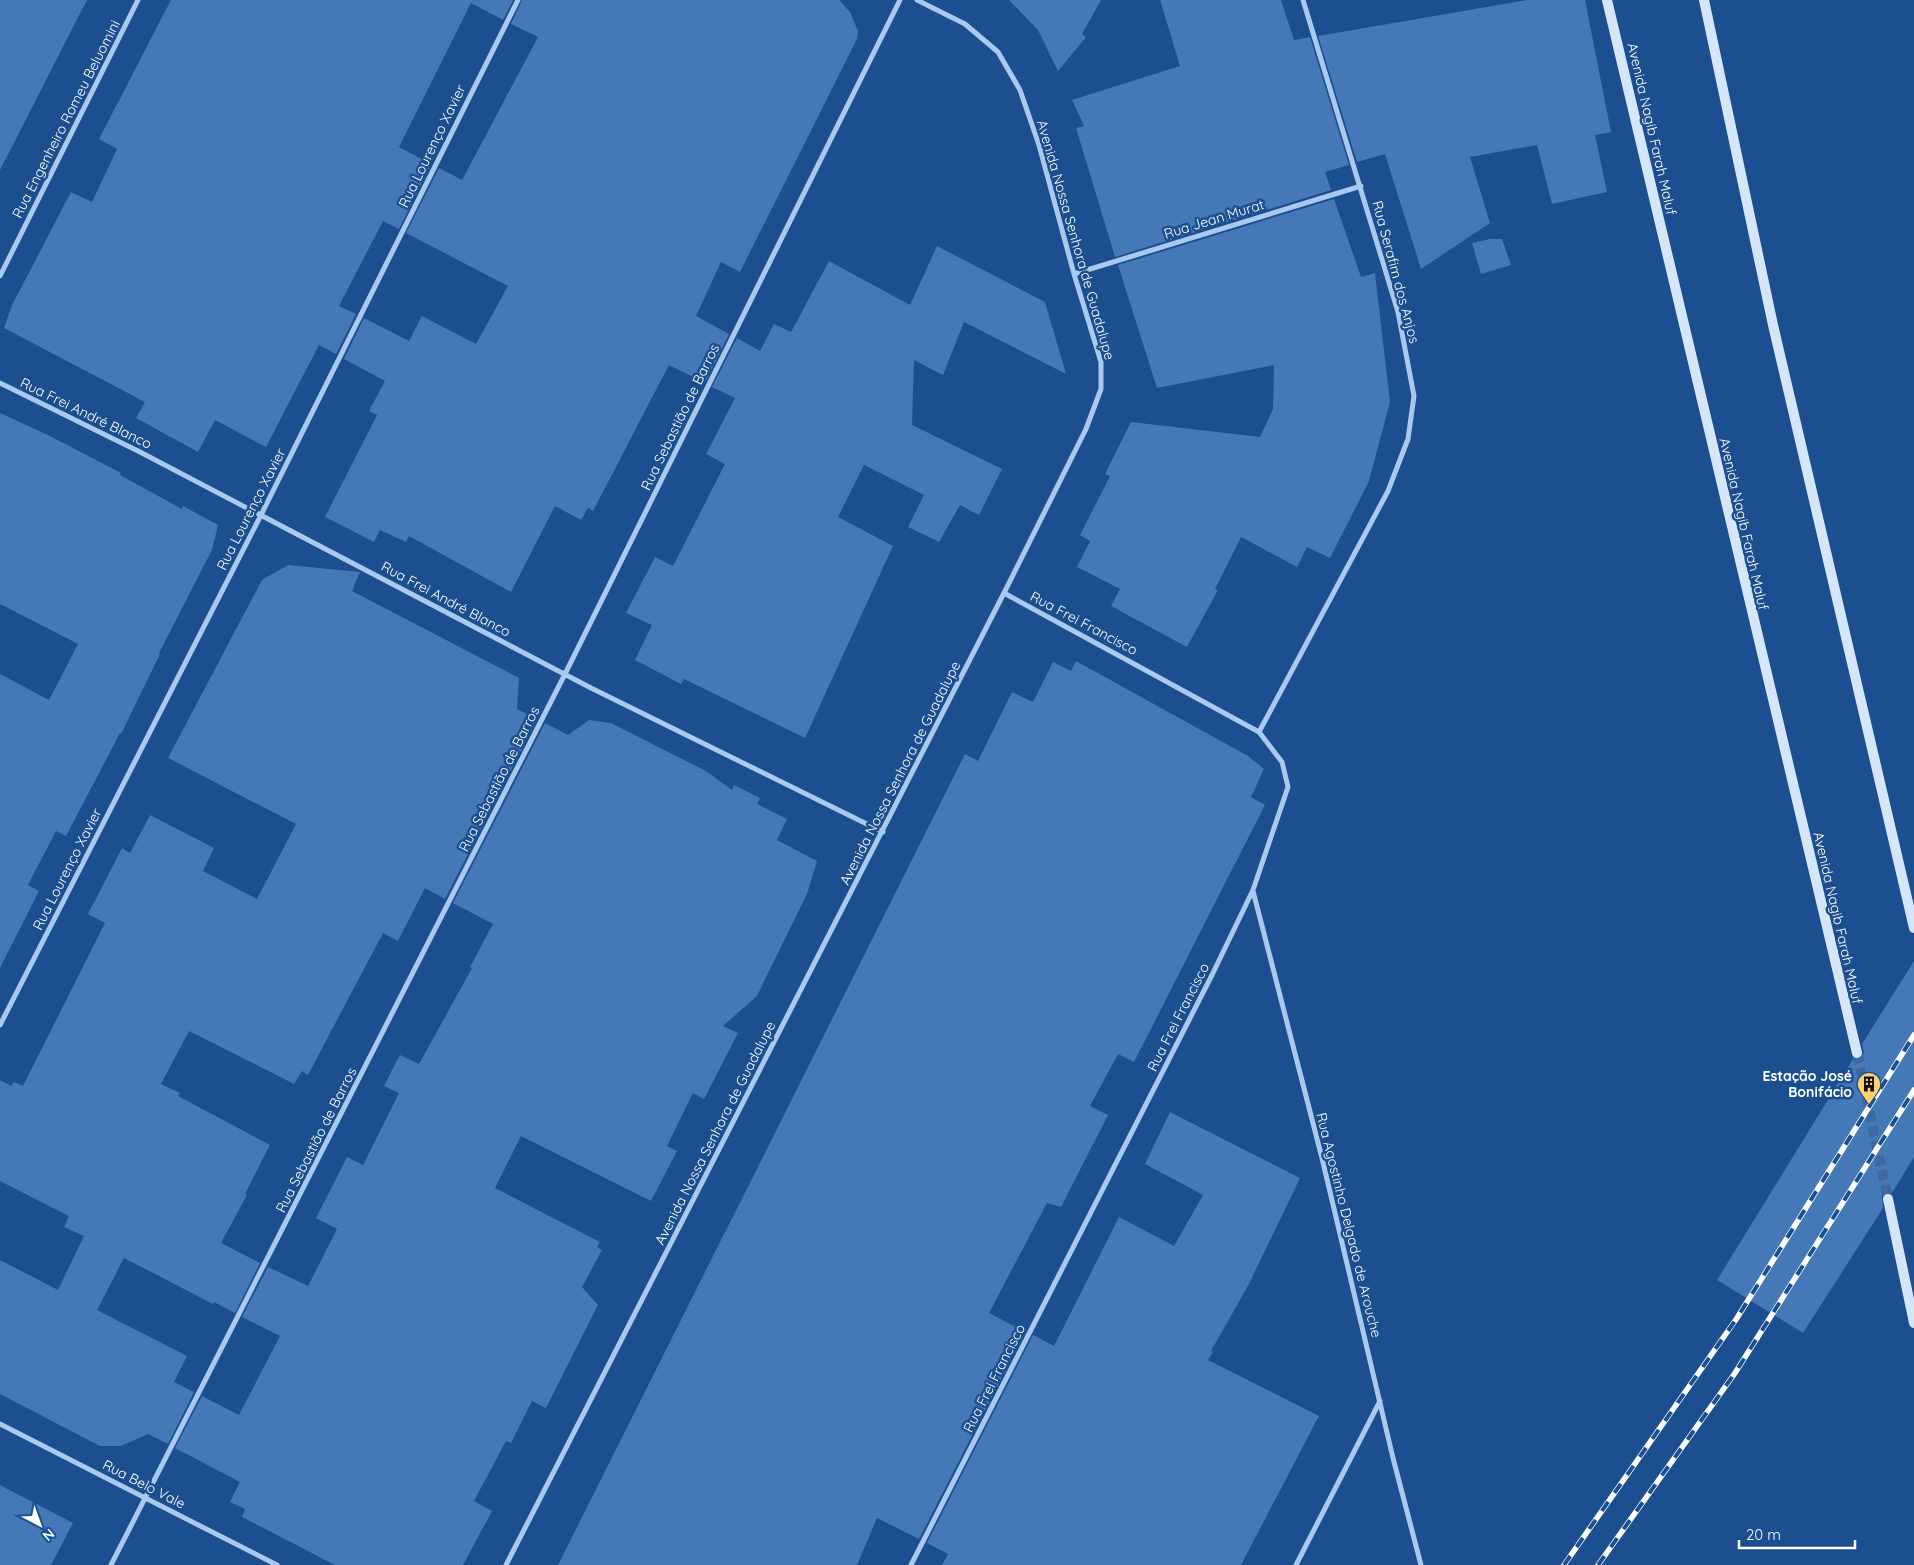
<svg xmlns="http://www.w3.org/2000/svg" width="1914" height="1565" viewBox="0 0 1914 1565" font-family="Quicksand,sans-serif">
	<rect width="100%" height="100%" fill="#1b4f8f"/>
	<path fill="#4478b7" d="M0,0H87L0,170Z
		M171,0H513L503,20L471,3L399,147L431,164L399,229L383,221L339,306L356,314L336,354L319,345L266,447L215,420L198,452L136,418L145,402L4,328L12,305L71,192L92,202L117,149L99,139Z
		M522,0H839L850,12L858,31L857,39L740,272L721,262L696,316L729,334L705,383L669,365L593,511L588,508L581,520L555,506L511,592L409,536L406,542L380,530L374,542L325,517L377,415L369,411L385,381L344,359L364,318L409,341L422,316L476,344L508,286L406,233L439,168L462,180L538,37L511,24Z
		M1009,0H1101L1082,34L1086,37L1058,71L1038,30Z
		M1160,0H1281L1294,40L1310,37L1349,165L1325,172L1331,190L1115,257L1076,128L1084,126L1072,100L1180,66Z
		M1527,0H1585L1611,132L1595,135L1607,192L1552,204L1537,145L1470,157L1490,223L1421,269L1385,154L1357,162L1318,36Z
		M1334,199L1361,277L1375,273L1390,402L1369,481L1330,558L1307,547L1297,567L1241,537L1215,589L1218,590L1187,647L1111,606L1120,589L1077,567L1090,541L1080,535L1110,476L1105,474L1131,422L1260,437L1273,409L1274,365L1157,388L1118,265Z
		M1490,239H1502L1511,265L1481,274L1472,243Z
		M937,246L1045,302L1066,374L964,322L943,375L914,360L912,425L1002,469L979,515L960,505L939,542L908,527L924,495L864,465L838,517L893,546L805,738L684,679L681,684L635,660L652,625L626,613L655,557L673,566L725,464L706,454L735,398L712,387L737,338L760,351L774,324L791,332L829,261L910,305Z
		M0,413L50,436L121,473L120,475L182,509L183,506L218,525L212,550L159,653L160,654L121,734L120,733L66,836L56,831L28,885L39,891L0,968V674L49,700L78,644L0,604Z
		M288,565L360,572L352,591L519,678L517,709L537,719L445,899L425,888L398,941L383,933L308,1075L302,1071L294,1084L189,1031L161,1084L180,1093L178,1096L270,1145L245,1194L247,1195L221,1243L260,1263L235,1313L214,1302L213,1304L124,1258L97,1310L187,1356L174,1382L194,1392L168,1444L148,1434L121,1446H100L0,1394V1260L58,1290L84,1236L64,1227L69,1216L0,1181V1080L11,1086L14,1082L23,1086L105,923L88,914L122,848L130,853L150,815L214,848L203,871L257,899L296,824L168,758L262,580Z
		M1076,661L1248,756L1264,769L1251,797L1265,805L1134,1062L1118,1054L1090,1106L1108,1115L1061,1207L1047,1203L989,1313L1025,1332L919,1539L877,1518L857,1565H558L965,754L978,761L1012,692L1033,702L1053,662L1071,671Z
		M589,720L611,723L706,771L732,790L734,785L760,798L757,804L787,819L777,840L817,861L807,894L757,996L723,1026L738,1033L704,1099L693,1093L667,1146L677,1151L651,1201L521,1136L495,1188L600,1242L597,1247L602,1250L582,1287L598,1305L546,1408L532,1401L511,1443L506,1441L474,1501L492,1511L463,1565H335L242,1517L245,1509L230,1502L240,1482L175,1448L202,1396L239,1415L280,1336L242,1317L268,1267L308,1286L337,1229L316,1218L347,1157L363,1165L399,1093L384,1086L392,1070L400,1055L419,1064L472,968L470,967L493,924L453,903L545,723L568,735Z
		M1914,961V1157L1892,1193L1886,1192L1882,1196L1883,1208L1803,1333L1717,1280L1853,1059L1858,1060L1862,1058L1864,1052L1862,1044Z
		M1170,1112L1300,1178L1249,1284L1211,1351L1213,1352L1208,1360L1319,1416L1241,1565H942L948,1554L927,1543L1033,1335L1054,1346L1119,1217L1174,1246L1203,1195L1145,1164Z
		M0,1485L73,1523L51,1565H0Z"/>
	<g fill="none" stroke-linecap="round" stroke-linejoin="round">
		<path stroke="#3d69a0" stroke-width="10" stroke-dasharray="10 5" stroke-linecap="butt" d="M1857,1053L1888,1199"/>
		<path stroke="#a9c9ee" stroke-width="5" d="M1074,274L1361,186
			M0,276L138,0
			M0,383L140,452L591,688L883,832
			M1259,732L1388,491L1408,439L1414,396L1398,312L1303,0
			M1253,891L1322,1158L1393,1458L1421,1565
			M0,1025L261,515L518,0
			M0,1424L277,1565
			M111,1565L565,674L900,0
			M506,1565L1004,593L1086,429L1101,389V362L1074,274L1039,145L1020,90L998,52L965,24L917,0
			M911,1565L1212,975L1253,890L1288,787L1282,762L1259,732L1004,593
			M1296,1565L1380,1401"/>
		<path stroke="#d6e6fa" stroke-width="10" d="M1607,0L1857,1053
			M1704,0L1773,325L1914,928
			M1888,1199L1914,1323"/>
		<g stroke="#fff" stroke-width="5.5">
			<path id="rail" d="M1564,1565L1737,1318L1914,1035
				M1598,1565L1735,1373L1914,1090"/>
		</g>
		<use href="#rail" stroke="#1b4f8f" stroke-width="4" stroke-dasharray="11" stroke-linecap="butt"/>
	</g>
	<defs>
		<g id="building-pin" transform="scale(1.25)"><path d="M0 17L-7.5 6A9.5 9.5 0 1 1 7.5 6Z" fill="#ffd166" stroke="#1b4f8f"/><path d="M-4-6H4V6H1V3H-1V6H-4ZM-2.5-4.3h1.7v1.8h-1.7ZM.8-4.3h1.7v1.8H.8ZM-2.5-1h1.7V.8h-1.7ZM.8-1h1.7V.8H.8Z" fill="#111"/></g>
	</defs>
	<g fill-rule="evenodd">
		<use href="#building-pin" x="1869" y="1084"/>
	</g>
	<g text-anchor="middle" stroke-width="5" stroke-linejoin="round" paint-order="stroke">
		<g font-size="14" fill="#fff" stroke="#1b4f8f">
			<text transform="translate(66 119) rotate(-63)" y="5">Rua Engenheiro Romeu Beluomini</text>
			<text transform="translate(1652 129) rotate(77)" y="5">Avenida Nagib Farah Maluf</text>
			<text transform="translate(432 146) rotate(-64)" y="5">Rua Lourenço Xavier</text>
			<text transform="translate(1214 219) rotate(-17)" y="5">Rua Jean Murat</text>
			<text transform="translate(1076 240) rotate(74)" y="5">Avenida Nossa Senhora de Guadalupe</text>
			<text transform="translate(1396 272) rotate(75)" y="5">Rua Serafim dos Anjos</text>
			<text transform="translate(86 413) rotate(26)" y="5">Rua Frei André Blanco</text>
			<text transform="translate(680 417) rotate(-64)" y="5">Rua Sebastião de Barros</text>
			<text transform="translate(251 509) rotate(-63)" y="5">Rua Lourenço Xavier</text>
			<text transform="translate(1744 524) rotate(77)" y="5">Avenida Nagib Farah Maluf</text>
			<text transform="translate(446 599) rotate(28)" y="5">Rua Frei André Blanco</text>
			<text transform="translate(1084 623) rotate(28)" y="5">Rua Frei Francisco</text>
			<text transform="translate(900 773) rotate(-63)" y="5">Avenida Nossa Senhora de Guadalupe</text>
			<text transform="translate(499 779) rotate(-63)" y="5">Rua Sebastião de Barros</text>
			<text transform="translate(67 869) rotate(-63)" y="5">Rua Lourenço Xavier</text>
			<text transform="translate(1838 918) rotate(77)" y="5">Avenida Nagib Farah Maluf</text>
			<text transform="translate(1178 1017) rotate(-63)" y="5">Rua Frei Francisco</text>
			<text transform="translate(715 1133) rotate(-63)" y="5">Avenida Nossa Senhora de Guadalupe</text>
			<text transform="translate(316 1140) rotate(-63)" y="5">Rua Sebastião de Barros</text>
			<text transform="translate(1349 1225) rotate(76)" y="5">Rua Agostinho Delgado de Arouche</text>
			<text transform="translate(994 1378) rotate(-63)" y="5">Rua Frei Francisco</text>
			<text transform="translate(144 1484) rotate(27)" y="5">Rua Belo Vale</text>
		</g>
		<g font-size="14" font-weight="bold" fill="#fff" stroke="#1b4f8f" text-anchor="end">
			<text x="1852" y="1081">Estação José<tspan x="1852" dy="16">Bonifácio</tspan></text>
		</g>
	</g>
	<g transform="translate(40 1525) rotate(139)" stroke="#1b4f8f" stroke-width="4" paint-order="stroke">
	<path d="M0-4L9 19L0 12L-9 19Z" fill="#ffffff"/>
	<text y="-8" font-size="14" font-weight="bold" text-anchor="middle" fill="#ffffff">N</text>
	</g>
	<path d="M1739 1540v8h116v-8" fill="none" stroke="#ffffff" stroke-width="2.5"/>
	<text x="1746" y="1540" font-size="15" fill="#ffffff" stroke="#1b4f8f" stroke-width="4" paint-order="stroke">20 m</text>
</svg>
